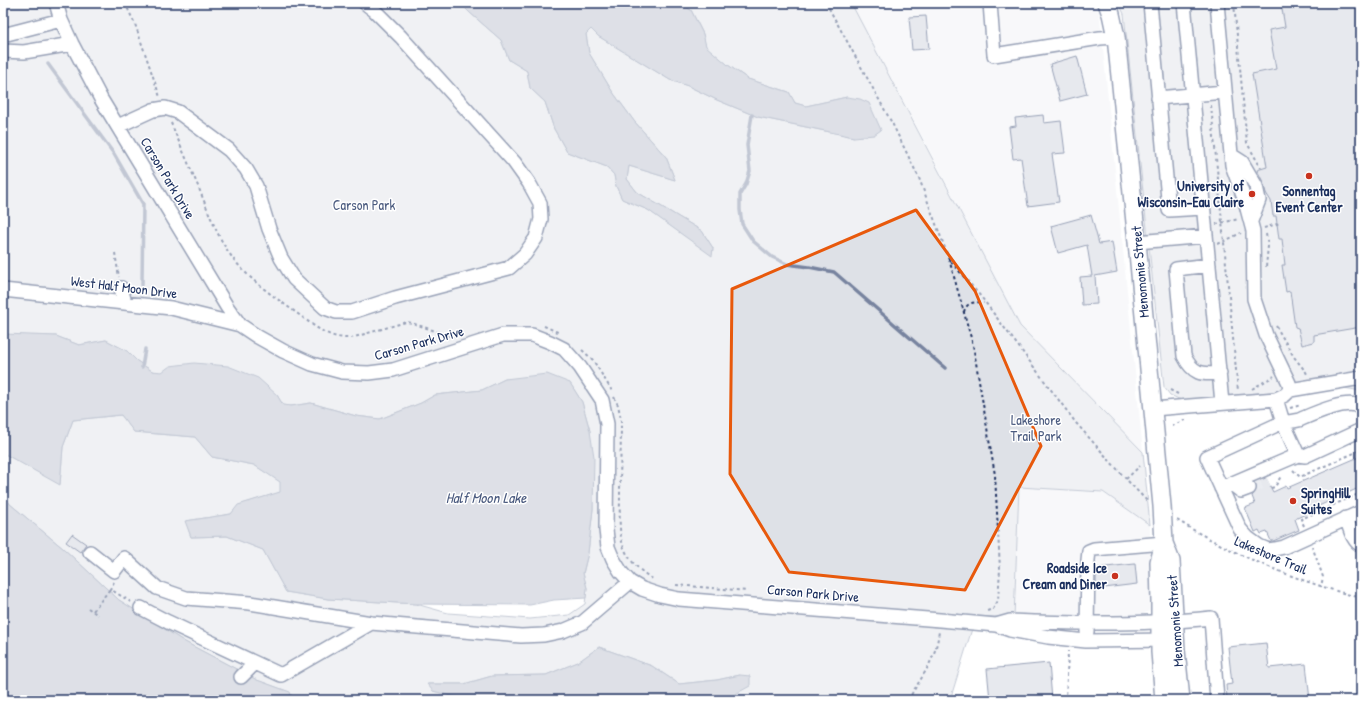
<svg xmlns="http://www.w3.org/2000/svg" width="1364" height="703" viewBox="0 0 1364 703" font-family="'Patrick Hand',sans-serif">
	<rect width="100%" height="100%" fill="#fff"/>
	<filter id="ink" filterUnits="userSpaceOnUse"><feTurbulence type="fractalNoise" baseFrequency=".025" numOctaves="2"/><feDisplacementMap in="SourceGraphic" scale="8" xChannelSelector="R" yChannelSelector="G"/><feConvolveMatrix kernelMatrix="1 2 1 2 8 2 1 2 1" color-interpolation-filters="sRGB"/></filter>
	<g filter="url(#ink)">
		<path fill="#eff0f4" d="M851,3H1097L1100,18L1143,452L1020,326L932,155Z
			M1019,487L1103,492L1150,525L1151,602L1150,610L1139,617L1014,618Z"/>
		<path fill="#dee1e7" stroke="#7c88a2" d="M3,3H460L469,12L501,40L509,60L527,71L530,88L545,102L554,129L567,152L607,167L614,175L616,186L622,199L648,210L712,255L713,248L702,231L637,192L627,179L629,166L675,180L666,157L634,121L612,91L589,53L586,34L591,29L598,36L670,80L688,86L717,100L758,117L854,137L847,97L806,106L795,103L789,92L748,79L728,65L705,46L703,34L691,10L678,3H851L1020,326L1143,452L1150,525L1103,492L1019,487L1014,618L976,616L950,700H733L727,698L740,675L717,680L679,684L652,666L599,647L578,662L546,675L492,676L464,684H428L433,691L460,698L459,700H293L289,692L257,680L185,642L119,600L64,549L10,504L3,493V453L60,484L63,447L73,420L121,415L134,432L195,437L212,457L254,465L281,482V492L239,505L231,514L186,521L191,537L227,536L263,550L286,592L328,599L416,604L448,613L530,619L569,615L585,604L587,588L583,574L588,553L593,509L590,431L582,402L570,383L505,379L482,390L435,395L421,403L380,419L356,416L311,403L291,406L283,405L277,395L152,371L137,361L127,351L106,340L79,345L56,336L3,335Z
			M1119,3H1361V391L1344,388L1341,374L1307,381L1272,392L1181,400L1170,395L1164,387L1124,14Z"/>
		<path fill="#b5bbca" stroke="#77839f" d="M460,3H678L691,10L703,34L706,46L728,65L748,79L789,92L795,103L806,106L847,97L860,99L869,103L881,130L874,135L854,137L758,117L717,100L688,86L670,80L598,36L591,29L586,34L589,53L612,91L634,121L666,157L675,180L629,166L627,179L637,192L702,231L713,248L712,256L648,210L622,199L616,186L614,175L607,167L567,152L554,129L545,102L530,88L527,71L509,60L501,40L469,12Z
			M4,334L56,336L79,345L106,340L127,351L137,361L152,371L162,372L170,366L194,363L228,366L258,378L277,395L283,405L291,406L311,403L356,416L380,419L421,403L435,395L482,390L505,379L547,374L570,383L582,402L590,431L594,457L593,509L588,553L583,573L587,588L586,598L554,600L530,605L416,604L328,599L286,592L263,550L227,536L191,537L185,521L231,514L238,505L280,492V482L254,465L212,457L195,437L134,432L121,415L73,420L63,447L60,485L3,453Z
			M3,493L10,504L64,549L119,600L185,642L257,680L290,692L293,700H3Z
			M599,647L652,666L679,684L717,680L740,675L750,676V686L728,698L733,700H459V698L433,691L427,684H464L492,676L546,675L578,662Z"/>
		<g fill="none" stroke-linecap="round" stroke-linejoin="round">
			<path stroke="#77839f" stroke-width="3.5" d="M48,64L114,154L143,204
				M752,115L747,145L750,171L746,184L740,194V210L742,224L753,241L772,257L787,264L809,267L834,272L945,368
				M142,285L143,203
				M142,367L145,349"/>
		</g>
		<path fill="#caceda" stroke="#1b2f5e" d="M1281,3H1361V327L1314,335V342L1302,345L1298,328L1295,327L1290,291L1286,292L1282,265H1285L1282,239H1279L1276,216H1273L1271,201L1266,193L1263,182L1257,170L1267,167L1252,74L1276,69L1269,30L1285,27Z
			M926,16L929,49L912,50L909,17Z
			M1077,56L1087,94L1060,101L1050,64Z
			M1043,115L1044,123L1061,121L1065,153L1052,154L1059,202L1028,206L1021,158L1013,159L1009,127L1016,126L1015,118Z
			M1091,215L1099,244L1112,242L1117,272L1095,276L1097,304L1082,305L1080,277L1092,276L1087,245L1058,253L1051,226Z
			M1361,456V487L1312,509V511L1295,519L1299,530L1273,541H1271L1267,532L1261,534L1259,530L1255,532L1245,508L1255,504L1252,496L1257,490V486L1255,482L1266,478L1273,492L1286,486L1287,488Z
			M72,534L86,544L80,552L66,542Z
			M1135,564L1137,584L1096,589V568Z
			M1266,643L1269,668L1306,664L1310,700L1227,699L1226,685L1232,684L1228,647Z
			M1049,663L1052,700H990L987,669Z"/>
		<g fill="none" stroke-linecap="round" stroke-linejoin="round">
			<path stroke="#d1d5df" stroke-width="13" stroke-dasharray="13 6" stroke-linecap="butt" d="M1249,488L1268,480"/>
			<g stroke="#1b2f5e" stroke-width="16">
				<path id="minor" d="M56,3L61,20L72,44L101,99L227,307L240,325L258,337L283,351L312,364L342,372L369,373L393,370L503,335H532L550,342L564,349L580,367L602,400L607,424L606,530L608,547L613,559L621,572L630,582L642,589L660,595L679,599L940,620L996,625L1010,630L1048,637L1086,641L1170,640
					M990,3L994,55L1100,38L1116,37
					M1150,3L1169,210L1203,208
					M1184,3L1222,403
					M3,35L61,20
					M3,51L24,52L72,44
					M1158,98L1224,92
					M118,126L153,110L165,108L178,112L229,150L246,169L256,186L269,229L281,258L294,279L325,308L336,312H352L395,298L509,268L525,254L536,238L541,219L540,203L529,183L514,162L401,37L374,10L365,3
					M1231,155L1242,162L1256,186L1259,200L1251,221
					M1137,242L1206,236
					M1209,265L1176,269L1184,356C1193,374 1201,375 1220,373
					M121,288L125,303
					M3,290L171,308L240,325
					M1290,390L1361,378
					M1276,399L1283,422L1298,455
					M1361,407C1347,398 1313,414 1299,420C1294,421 1288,422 1283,422L1207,457L1240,529L1248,538L1259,546L1268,550L1275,549L1284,547L1361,512
					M1153,409L1276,399L1285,395L1290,390L1289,383L1266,335L1254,299L1253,231L1245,201L1232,165L1217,3
					M1232,484L1241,491L1249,488
					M1221,488L1298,455L1305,456L1361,430
					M1346,518C1350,527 1352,541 1361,545
					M90,552L114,571L124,558L157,588L186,598L250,603L371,623L521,636L544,635L563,631L582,623L630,582
					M141,608L168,622L281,675L371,623
					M996,625L1010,621C1077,624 1144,625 1211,618L1217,700
					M1087,632L1088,560L1089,551L1094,549L1164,543
					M241,677L255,663"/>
			</g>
			<g stroke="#1b2f5e" stroke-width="20">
				<path id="major" d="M1107,3L1111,14L1116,37L1137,242L1162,506L1164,543L1171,561L1176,650L1181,700
					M1164,700L1160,652V601L1159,562L1164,543"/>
			</g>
			<path stroke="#1b2f5e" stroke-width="2" stroke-dasharray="3 3" stroke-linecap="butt" d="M125,3L135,24L160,97
				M826,3L893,125L919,178L949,259L982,298L1076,423L1126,479L1148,502
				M1234,3L1247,143L1261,168
				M1211,105L1238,391
				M171,123C181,147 192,171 202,196C211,218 219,241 235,261C252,282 276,298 298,314C316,327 328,339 351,338L406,322L412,323L450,336H459
				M1216,224L1239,219
				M1264,228L1280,223
				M1266,234L1268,246L1266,267
				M1218,244L1241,233
				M115,253L119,277
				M949,259L973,345L995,475L1000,569L998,601L993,609L987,611
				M964,312C966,302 976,301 984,303
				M544,326L560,333
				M1276,326L1294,357L1306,372L1308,376
				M582,350L593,360L612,391
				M1252,389L1274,376
				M1170,390L1178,394
				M614,397L618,405L621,419C621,445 620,471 620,496C620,513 618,533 624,548C630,562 641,572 653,579
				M1290,408L1301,405
				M1172,426L1187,419
				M1293,470L1300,477L1361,450
				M1126,479L1140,466
				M1271,488L1275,487L1281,476
				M1177,520C1233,555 1297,581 1361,598
				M1304,526L1301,519L1361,493
				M1312,546L1322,574L1323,577L1321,587
				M114,582L110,589L131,602
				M676,585L748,591
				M88,608L98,615
				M93,611L110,589
				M908,700C922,676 936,660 939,631
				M1066,700L1068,651"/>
			<use href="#minor" stroke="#fff" stroke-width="13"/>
			<use href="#major" stroke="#fff" stroke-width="17"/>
		</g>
	</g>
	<path d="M0 0H1364V703H0ZM916,210L975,291L1041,446L965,590L789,572L730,474L732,289Z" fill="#fff" fill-opacity=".55" fill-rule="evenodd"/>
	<path fill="none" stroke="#e8590c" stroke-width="3" stroke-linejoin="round" d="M916,210L975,291L1041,446L965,590L789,572L730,474L732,289Z"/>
	<g fill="#c8321e" stroke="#fff" stroke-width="1.5">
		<circle cx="1309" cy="176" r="4"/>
		<circle cx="1252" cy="194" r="4"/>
		<circle cx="1293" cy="501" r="4"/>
		<circle cx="1115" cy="576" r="4"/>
	</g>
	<g text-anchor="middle" stroke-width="3" stroke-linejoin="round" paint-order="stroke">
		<g font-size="14" fill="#1b2f5e" stroke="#fff">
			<text transform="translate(168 178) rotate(59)" y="5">Carson Park Drive</text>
			<text transform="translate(1140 272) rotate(-95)" y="5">Menomonie Street</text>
			<text transform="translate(124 287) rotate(7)" y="5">West Half Moon Drive</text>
			<text transform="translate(419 343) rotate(-16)" y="5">Carson Park Drive</text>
			<text transform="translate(1271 555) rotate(23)" y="5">Lakeshore Trail</text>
			<text transform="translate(813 593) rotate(5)" y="5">Carson Park Drive</text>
			<text transform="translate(1175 621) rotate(-94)" y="5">Menomonie Street</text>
		</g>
		<g font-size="14" font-weight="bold" fill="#1b2f5e" stroke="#fff" text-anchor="end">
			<text x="1244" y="191">University of<tspan x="1244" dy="16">Wisconsin-Eau Claire</tspan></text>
			<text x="1309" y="196" text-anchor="middle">Sonnentag<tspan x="1309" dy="16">Event Center</tspan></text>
			<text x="1301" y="498" text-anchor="start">SpringHill<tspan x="1301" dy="16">Suites</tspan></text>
			<text x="1107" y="573">Roadside Ice<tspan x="1107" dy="16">Cream and Diner</tspan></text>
		</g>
		<g font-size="14" fill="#4c5c80" stroke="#fff">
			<text x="364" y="210">Carson Park</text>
			<text x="1036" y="425">Lakeshore<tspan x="1036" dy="16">Trail Park</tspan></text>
		</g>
		<g font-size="15" font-style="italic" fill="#49597e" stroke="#fff">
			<text x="486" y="503">Half Moon Lake</text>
		</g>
	</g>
	<rect width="1364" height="703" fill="none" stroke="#fff" stroke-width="16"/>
	<rect x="8" y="8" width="1348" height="687" fill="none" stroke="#1b2f5e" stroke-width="1.5" filter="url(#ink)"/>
</svg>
